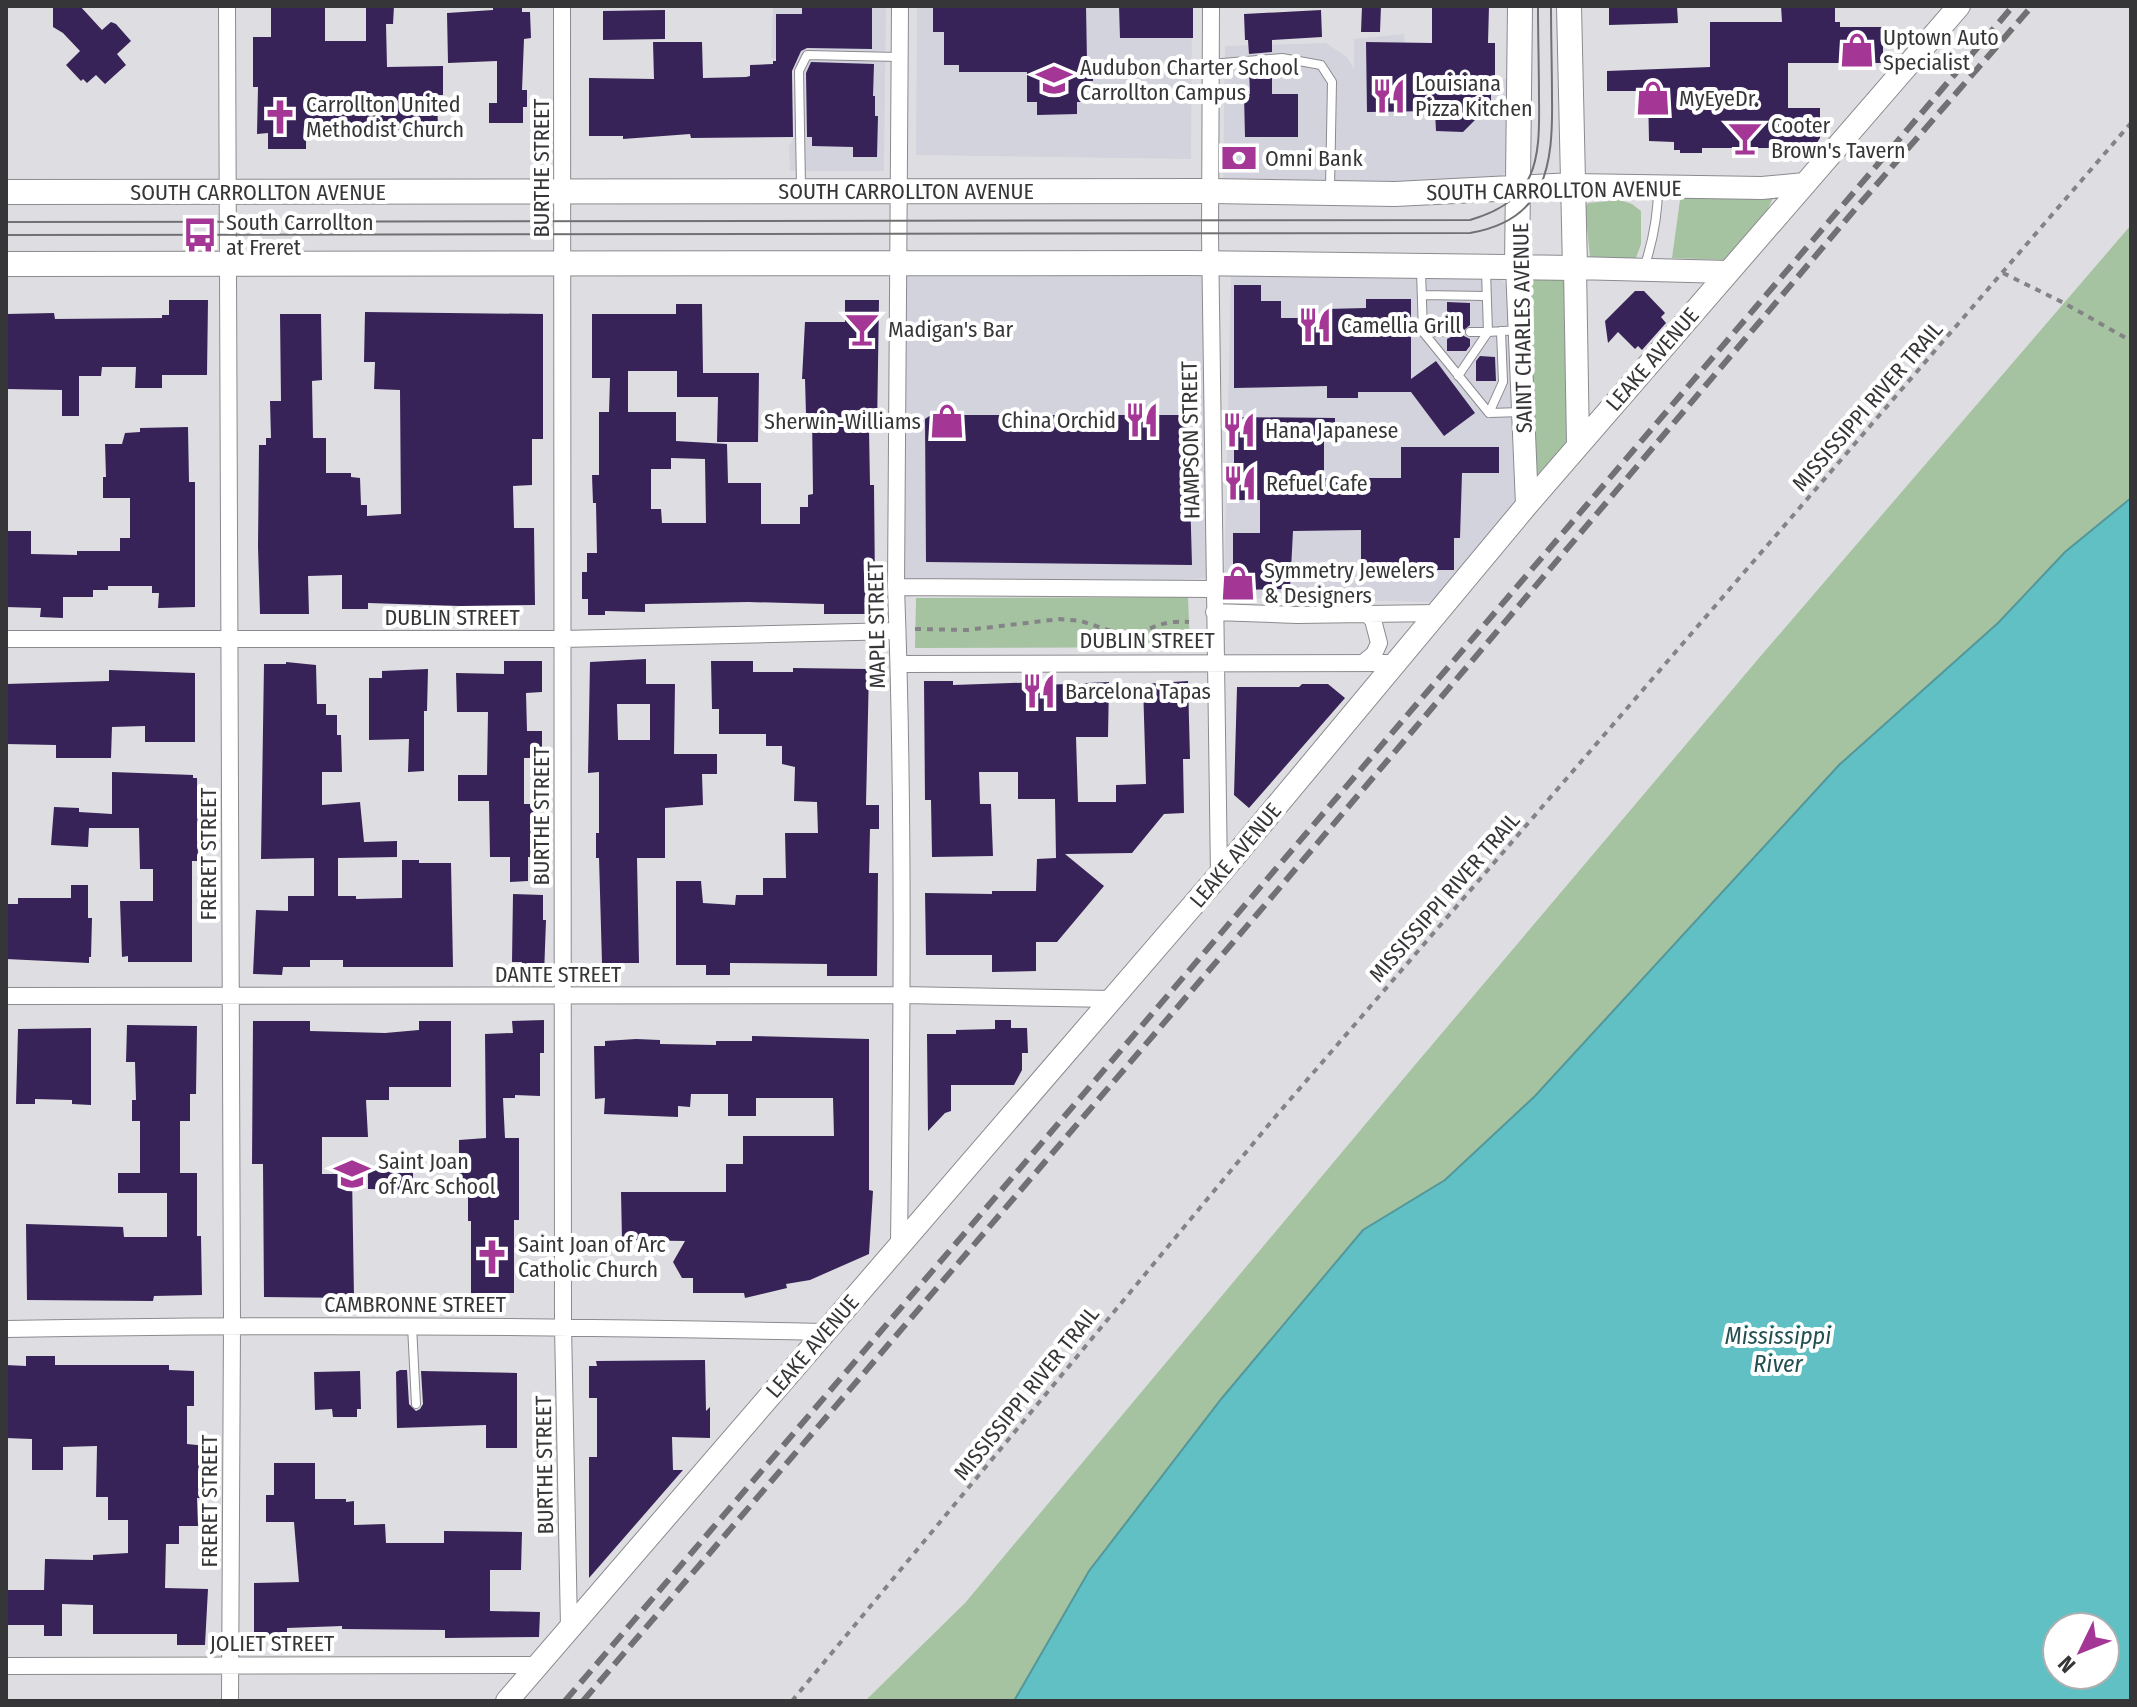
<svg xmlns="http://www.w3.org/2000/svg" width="2137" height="1707" viewBox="0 0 2137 1707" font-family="'Fira Sans Condensed',sans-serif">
	<rect width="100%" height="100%" fill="#dedee2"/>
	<path fill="#d3d3de" d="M773,6H886L884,171H790L789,145L794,138V83L797,76L795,61L771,58Z
		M917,6H1192L1191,159L916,155Z
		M1404,34L1408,80L1511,79V155L1505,173L1498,179L1349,186L1223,184L1225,46L1326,43L1347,57L1354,69V39Z
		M900,263H1210L1208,578L899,597Z
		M1231,271L1499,275L1508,288L1513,310L1516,500L1437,602L1238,598L1231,597L1226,592L1224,585Z"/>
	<path fill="#a5c3a1" d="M1688,197L1773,198L1764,217L1726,260L1672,258L1680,200Z
		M1620,200L1632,204L1641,211V244L1636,258L1596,263L1590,257L1585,207L1588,203Z
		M2131,225V517L1541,1107L1445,1180L1363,1230L1018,1701H865L965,1603L1404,1078L1759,658Z
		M1529,277L1569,278L1574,435L1536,476L1523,285Z
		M1188,597L1190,647L915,648L916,598Z"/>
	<path fill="#60c0c4" stroke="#53979a" stroke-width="2" fill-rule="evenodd" d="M2131,498V1701H1014L1089,1571L1222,1398L1363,1230L1445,1180L1535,1096L1839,765L1998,623L2065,552ZM2057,1627H2105V1675H2057Z"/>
	<path fill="#372357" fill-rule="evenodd" d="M53,6H80L102,30L111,22L116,24L131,41L117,54L126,65L105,84L96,75L87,83L83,79L81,81L66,65L80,51L63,33L53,27Z
		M271,6H325V41H366V6H394L393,24H386L387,67L443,66V95H437L438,130H387V139H345V134H306V149H268V133L257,134L258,87H253V37H271Z
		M493,6H522V12H530L531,38L524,39L522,90H527V107H523V123H489V103H497V61L448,63L447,13L493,10Z
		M802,6H872V49L807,48L801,51L792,71L793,137L691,138L690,134L623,139V136H589V78L654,79L653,42H702L703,78L746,77L750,76V65L773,64V61H776V14H802Z
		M933,6H1086L1087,62H1093V81H1087V102H1077V114L1037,115V102H1027V72H959V65H944V32H933Z
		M1119,6H1193V38H1120Z
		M1362,6H1381L1380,32H1361Z
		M1432,6H1489L1488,43H1495V94H1491V104L1463,132L1436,131L1435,111L1367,112L1366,42L1432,43Z
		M1609,6H1677L1678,23L1609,25Z
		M1781,6H1835V22H1840V27H1883V63H1788V108H1820V138L1809,155L1784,153V148H1702V153H1680V150H1674V142L1649,141L1648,91H1607V71L1710,67V22H1782Z
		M665,10V39L603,40V11Z
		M1321,10L1322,37L1272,40V52L1249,54L1248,40H1245L1244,14Z
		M811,62L874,64L873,96H875V116H878L877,157H853V147L812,146V137H807L806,73Z
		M1272,66V94H1298V137H1245L1244,94H1250L1249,68Z
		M1234,285H1261V301H1281V318H1326V309L1366,308V299H1411V379L1436,361L1475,413L1444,436L1411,392H1358V398H1327V386L1234,388Z
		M1635,291H1644L1665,313L1661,317L1666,323L1642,350L1638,346L1635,349L1618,332L1608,343L1605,321Z
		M169,300H208L207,375H162V388H135L136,367H102L101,376H79V416H62V390L6,389V314L54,313L55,319L162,318V315H169Z
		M845,300H879L877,429H869L870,485H874L875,589H882V614H824V604L748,602L645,604V612L605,611V615H588V599H582V572H587V553H597L596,503H593L592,475H599V412H609L610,378H592V314H676V304H702L703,373H759L758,442H717L718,397H677V371H628V412H676V441L727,444L728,483H761V524H800V507H808V495L813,494L812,415H806L805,379H802L805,322H845ZM671,458L705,459L706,523H662L661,509H651V469H671Z
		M1447,302L1470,303V325L1463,331L1464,336L1470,339V346L1466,351H1447V339L1453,336L1454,331L1447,325Z
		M365,312L543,314V439H532V485L513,486L514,528H534L535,605L460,606L368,603V609H342V575L308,576L309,614H260L258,547L259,445H266V438H271L270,401H281L280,314H321L322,380L312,381L313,438H326V473H351V477L360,478L361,505H367V516L401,514L400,390L374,389L375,362H364Z
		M1480,356L1495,357L1496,381H1476V361Z
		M931,415H1187V473L1193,475L1194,493H1190L1192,565L926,562L925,419Z
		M1234,417L1335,418V439H1324V478H1401V447H1499V473H1462L1460,538H1454V570H1361V530L1293,531L1290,589L1233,590V533H1260V500H1234Z
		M188,427L189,482H195V607L158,608L159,593H152V586H108V590H93V597H63V618L40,617L41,608L6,607L7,531H31V554L77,555V551H120V538H130V498H103V477H106L105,444H122L125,433L140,432V428Z
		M646,659V684H675L674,754H717V774H702L703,805L665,808V858H637L639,963H602L599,858H596V833H599V772L588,773L590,662ZM617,704H650V740H618Z
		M504,661H542V692L526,693L527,731H542V758H524V804H537V857H528V881L510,882V857H490L489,801H458V775H487L488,712H457L456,673L504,674Z
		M711,661H753V672H793V668L869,669L866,805H879V829H870L869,873H878L877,976H827V964L730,963V975H706V965H676V881H701L703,903L735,905L736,895H763V878H786L785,833H818L817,802L794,801L795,767L782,764V746H766V734H719V709H712Z
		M286,662L316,665L317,704H326V715H337V735H341L342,772H322V805L360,802L364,842L397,841V857L338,858V896H356V899L402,898V860H419V863H451L453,967H343V960H310V967H283L282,975L253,974L256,910L288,911V896H314V858L261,859L264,664H286Z
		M428,669L427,711H424V771L408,772L409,739L369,740V678H382V671Z
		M109,670L195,673V742H145V726L112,727L111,758H56V745L6,744V684L109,681Z
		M924,681H953V685L1044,682V685L1109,682L1108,737H1076L1078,802H1116V785L1146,784L1143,684L1188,681L1190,759H1183L1184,813L1164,814L1132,853L1065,854L1104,886L1057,942H1036V971L992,972V955H926L925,893L992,894V891H1036L1037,859L1056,858L1055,799H1018V772H979L980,804H991L993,856L932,857L931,800H925Z
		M1302,684H1328L1345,698L1249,808L1234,795L1237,687H1299Z
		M112,772L193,775V778H197L198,861H192V962H128V956L122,957L120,901H153V869H140L139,828H89L88,847L51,845L54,807L79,808V812L112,814Z
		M71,885H88V918H92L91,957H89V963L6,959V904H18V898H71Z
		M513,894L543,895V920H546L544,975H522V962H512Z
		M544,1020V1053H540V1096L515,1095V1098H503L505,1138H519V1220H514V1293H501L502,1305H484V1293H471V1221H468V1196H459V1140L486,1138L485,1034L513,1033L512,1021Z
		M995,1020H1011V1028H1027L1028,1053H1022V1070L1014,1085H951V1111L945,1113L928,1131L927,1034H956V1030L995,1029Z
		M253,1021H310V1031L385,1033L419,1030V1021H451V1087H389V1100H366L368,1137H322V1174H352L354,1298L264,1297L263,1164H252Z
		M127,1025L197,1026L196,1094H190V1121H180V1173H197V1236H201L202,1295L154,1296L153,1301L27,1300L26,1224L123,1227L124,1237H167V1193H118V1173H140V1121H132V1100H136L135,1062H126Z
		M91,1028V1105L72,1104V1100L35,1099V1104H16L18,1029Z
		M752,1036L869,1039V1190L873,1191L869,1254L810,1280L786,1284L787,1288L745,1298L744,1293H693V1278H682L673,1262L685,1241L622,1240L621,1192H726V1164H743V1136H834L833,1098H756V1116H728V1094H691L690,1107L678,1106V1117L604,1114L605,1098L595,1099L594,1046H605V1041L636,1039L660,1040V1044L716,1045V1041H752Z
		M368,1169H413V1190L368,1189Z
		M26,1356H55V1365H169V1370L194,1371V1406H187V1444L207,1446V1470H202V1498H197L198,1526H179V1544H166L165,1588L208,1589L205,1645H177V1634H93V1605L62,1604V1636H44V1625H6V1590H44L45,1559L93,1560V1555L128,1553V1520H108V1497H96L97,1446L63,1447V1470H32V1439L6,1438V1365L26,1366Z
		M705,1360L706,1411L710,1407V1438L672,1437L673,1470H683L589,1578V1457H597V1398H589V1366H597L596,1361Z
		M400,1370H407L409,1404L416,1411L420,1409L423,1404L421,1371L517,1373V1448H486V1425L397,1428L396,1372Z
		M360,1371L361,1409H357V1417H333L332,1409L315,1410L314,1372Z
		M274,1463H315V1499H346V1502L354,1501V1525L385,1524L386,1543H444V1531L522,1532L521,1570H490V1611L540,1612L539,1637L445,1638V1630L342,1629V1626L287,1628V1640H254V1583L299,1582L294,1522H266V1495H274Z"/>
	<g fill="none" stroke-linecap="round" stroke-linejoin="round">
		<g stroke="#8b8b8f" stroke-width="10">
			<path id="service" d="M1211,64L1282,58L1321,65L1332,82L1330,188
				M801,187L799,71L807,55L899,57
				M1644,268C1653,241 1658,216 1658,188
				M1421,271L1423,332L1489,413L1522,412
				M1422,295L1486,296
				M1423,332H1447
				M1470,332H1488L1486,271
				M1458,376L1488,332L1519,330
				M1489,413L1503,382L1501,331
				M412,1326L416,1404"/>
		</g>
		<g stroke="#8b8b8f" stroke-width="18">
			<path id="minor" d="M227,6L232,1325L230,1701
				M562,6L563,1326L569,1627
				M1211,6L1210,234L1219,875
				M896,587L1213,589
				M1214,612L1297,615L1437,613
				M6,639H563L897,631
				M1363,663L1374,654L1379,643L1373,620L1366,613
				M899,664L1396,663
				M6,996L902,995L1111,999
				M899,1243C902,1025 904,806 896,587L900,6
				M6,1329C279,1324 551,1326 823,1332
				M6,1666L537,1665"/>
		</g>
		<g stroke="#8b8b8f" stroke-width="24">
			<path id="tertiary" d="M1573,185L1762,188L1805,184
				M1517,267L1527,505
				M1578,445L1575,268L1728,272
				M507,1701L1219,875L1527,505L1959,6"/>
		</g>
		<g stroke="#8b8b8f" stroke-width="26">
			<path id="secondary" d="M6,192L1210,191L1395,194L1573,185
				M6,264L1186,263L1575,268L1569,6
				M1517,267L1520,6"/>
		</g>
		<path stroke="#848487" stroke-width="4" stroke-dasharray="6 6" stroke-linecap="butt" d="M2003,273L2064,303L2131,341
			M915,629L967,630L1060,619L1081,621L1129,637C1153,628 1162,620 1189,622
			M792,1701L1276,1116L2131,123"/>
		<use href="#service" stroke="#fff" stroke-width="8"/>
		<use href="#minor" stroke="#fff" stroke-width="16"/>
		<use href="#tertiary" stroke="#fff" stroke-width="22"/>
		<use href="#secondary" stroke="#fff" stroke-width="24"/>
		<path stroke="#717173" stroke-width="2" d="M6,222L1470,220C1537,201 1540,161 1539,100C1539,68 1538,37 1538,6
			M6,235L1470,233C1547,220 1553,165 1552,98C1552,68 1551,37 1551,6"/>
		<path stroke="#717173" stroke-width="6" stroke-dasharray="16 8" stroke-linecap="butt" d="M565,1701L2013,6
			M583,1701L1259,912L1857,207L2032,6"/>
	</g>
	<defs>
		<g id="shop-bare" transform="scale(2.76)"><path d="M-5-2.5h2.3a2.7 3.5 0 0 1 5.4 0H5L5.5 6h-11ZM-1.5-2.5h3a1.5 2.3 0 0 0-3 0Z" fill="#a43695" stroke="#fff" stroke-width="2.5" paint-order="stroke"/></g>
		<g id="school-bare" transform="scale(2.76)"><path d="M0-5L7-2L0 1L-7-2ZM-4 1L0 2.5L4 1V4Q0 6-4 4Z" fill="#a43695" stroke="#fff" stroke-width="2.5" paint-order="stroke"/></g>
		<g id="restaurant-bare" transform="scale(2.76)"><path d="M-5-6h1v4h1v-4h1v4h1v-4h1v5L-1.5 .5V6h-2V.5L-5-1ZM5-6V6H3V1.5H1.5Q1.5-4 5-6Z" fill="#a43695" stroke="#fff" stroke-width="2.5" paint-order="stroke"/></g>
		<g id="church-bare" transform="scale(2.76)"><path d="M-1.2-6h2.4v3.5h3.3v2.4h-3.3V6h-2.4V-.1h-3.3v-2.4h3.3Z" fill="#a43695" stroke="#fff" stroke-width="2.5" paint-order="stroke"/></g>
		<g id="bar-bare" transform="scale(2.76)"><path d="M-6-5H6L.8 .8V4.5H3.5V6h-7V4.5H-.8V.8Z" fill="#a43695" stroke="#fff" stroke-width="2.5" paint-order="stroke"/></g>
		<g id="bank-bare" transform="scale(2.76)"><path d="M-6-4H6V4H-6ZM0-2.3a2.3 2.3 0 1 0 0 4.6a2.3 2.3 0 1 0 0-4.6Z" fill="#a43695" stroke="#fff" stroke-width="2.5" paint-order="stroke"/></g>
		<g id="bus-bare" transform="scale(2.76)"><path d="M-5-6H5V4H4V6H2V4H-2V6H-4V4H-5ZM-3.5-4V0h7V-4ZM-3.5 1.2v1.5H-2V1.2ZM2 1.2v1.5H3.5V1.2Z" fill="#a43695" stroke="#fff" stroke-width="2.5" paint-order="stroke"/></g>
	</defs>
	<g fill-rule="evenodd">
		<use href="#shop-bare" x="1857" y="50"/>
		<use href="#school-bare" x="1054" y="80"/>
		<use href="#restaurant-bare" x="1389" y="96"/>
		<use href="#shop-bare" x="1653" y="98"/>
		<use href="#church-bare" x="280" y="117"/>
		<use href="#bar-bare" x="1745" y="138"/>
		<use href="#bank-bare" x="1239" y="158"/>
		<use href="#bus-bare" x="200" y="235"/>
		<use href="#restaurant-bare" x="1315" y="325"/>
		<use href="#bar-bare" x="862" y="329"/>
		<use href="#restaurant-bare" x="1142" y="420"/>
		<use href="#shop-bare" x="947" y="421"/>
		<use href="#restaurant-bare" x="1239" y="430"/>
		<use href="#restaurant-bare" x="1240" y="483"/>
		<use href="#shop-bare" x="1238" y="583"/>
		<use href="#restaurant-bare" x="1039" y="691"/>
		<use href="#school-bare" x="352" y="1174"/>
		<use href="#church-bare" x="492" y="1257"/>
	</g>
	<g text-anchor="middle" stroke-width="8" stroke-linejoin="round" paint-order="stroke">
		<g font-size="22" fill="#363638" stroke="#fff" text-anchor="start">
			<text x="1883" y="45">Uptown Auto<tspan x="1883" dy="25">Specialist</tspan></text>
			<text x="1080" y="75">Audubon Charter School<tspan x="1080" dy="25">Carrollton Campus</tspan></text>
			<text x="1415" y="91">Louisiana<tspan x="1415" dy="25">Pizza Kitchen</tspan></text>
			<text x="1679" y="106">MyEyeDr.</text>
			<text x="306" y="112">Carrollton United<tspan x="306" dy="25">Methodist Church</tspan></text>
			<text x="1771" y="133">Cooter<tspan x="1771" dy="25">Brown's Tavern</tspan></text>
			<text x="1265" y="166">Omni Bank</text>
			<text x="226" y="230">South Carrollton<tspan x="226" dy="25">at Freret</tspan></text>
			<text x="1341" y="333">Camellia Grill</text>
			<text x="888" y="337">Madigan's Bar</text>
			<text x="1116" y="428" text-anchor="end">China Orchid</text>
			<text x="921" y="429" text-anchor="end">Sherwin-Williams</text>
			<text x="1265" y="438">Hana Japanese</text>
			<text x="1266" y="491">Refuel Cafe</text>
			<text x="1264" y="578">Symmetry Jewelers<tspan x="1264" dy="25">&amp; Designers</tspan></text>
			<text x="1065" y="699">Barcelona Tapas</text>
			<text x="378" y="1169">Saint Joan<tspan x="378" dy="25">of Arc School</tspan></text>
			<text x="518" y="1252">Saint Joan of Arc<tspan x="518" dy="25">Catholic Church</tspan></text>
		</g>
		<g font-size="22" fill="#363638" stroke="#fff">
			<text transform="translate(541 168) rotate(-90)" y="8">BURTHE STREET</text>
			<text transform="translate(1554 190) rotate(-1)" y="8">SOUTH CARROLLTON AVENUE</text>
			<text x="906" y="199">SOUTH CARROLLTON AVENUE</text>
			<text x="258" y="200">SOUTH CARROLLTON AVENUE</text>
			<text transform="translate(1522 328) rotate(-91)" y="8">SAINT CHARLES AVENUE</text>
			<text transform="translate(1652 359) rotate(-49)" y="8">LEAKE AVENUE</text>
			<text transform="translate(1867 406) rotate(-49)" y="8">MISSISSIPPI RIVER TRAIL</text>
			<text transform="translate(1190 440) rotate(-91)" y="8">HAMPSON STREET</text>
			<text x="452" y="625">DUBLIN STREET</text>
			<text transform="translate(876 625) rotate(-91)" y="8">MAPLE STREET</text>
			<text x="1147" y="648">DUBLIN STREET</text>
			<text transform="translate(541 816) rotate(-90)" y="8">BURTHE STREET</text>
			<text transform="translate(208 854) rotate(-90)" y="8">FRERET STREET</text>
			<text transform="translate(1235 855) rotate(-50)" y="8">LEAKE AVENUE</text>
			<text transform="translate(1444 897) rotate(-49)" y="8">MISSISSIPPI RIVER TRAIL</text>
			<text x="558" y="982">DANTE STREET</text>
			<text x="415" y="1312">CAMBRONNE STREET</text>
			<text transform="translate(812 1346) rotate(-49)" y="8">LEAKE AVENUE</text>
			<text transform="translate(1026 1393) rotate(-51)" y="8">MISSISSIPPI RIVER TRAIL</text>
			<text transform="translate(544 1465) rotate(-91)" y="8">BURTHE STREET</text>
			<text transform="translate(209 1501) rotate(-90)" y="8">FRERET STREET</text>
			<text x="272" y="1651">JOLIET STREET</text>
		</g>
		<g font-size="24" font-style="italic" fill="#234f51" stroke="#fff">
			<text x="1778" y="1344">Mississippi<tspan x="1778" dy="28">River</tspan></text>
		</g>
	</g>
	<rect width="2137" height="1707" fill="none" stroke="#363638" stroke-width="16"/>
	<g transform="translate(2081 1651) rotate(227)"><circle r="38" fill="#ffffff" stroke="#afafaf" stroke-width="2"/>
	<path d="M0-6L14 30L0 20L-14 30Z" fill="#a43695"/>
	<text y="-12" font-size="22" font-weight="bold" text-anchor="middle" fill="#363638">N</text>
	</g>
</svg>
